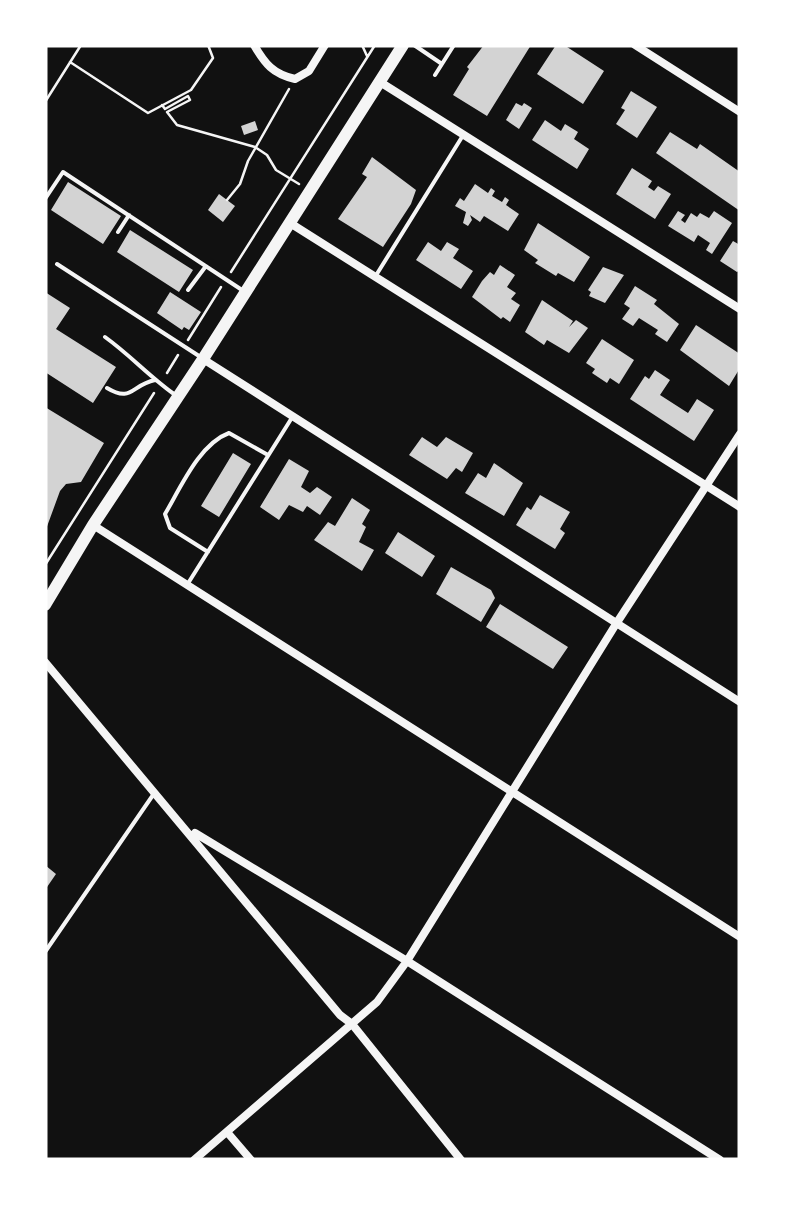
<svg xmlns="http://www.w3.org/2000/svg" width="785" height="1205" viewBox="0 0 785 1205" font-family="'Public Sans',sans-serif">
	<rect width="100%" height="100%" fill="#111"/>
	<path fill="#d3d3d3" d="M484,45H531L487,116L453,95L469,69L467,67Z
		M556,45H564L604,71L583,104L537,74Z
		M631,91L657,107L637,138L616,124L625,110L621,108Z
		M516,103L522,106L524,103L532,108L519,129L506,120Z
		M545,120L561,131L565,124L578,132L574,139L589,149L577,169L532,140Z
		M255,121L258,130L244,135L241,126Z
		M670,132L697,149L700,144L740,172V211L656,153Z
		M372,157L416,190L411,204L383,247L338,219L367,177L362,174Z
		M632,168L652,181L648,187L654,191L658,186L671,194L655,219L616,194Z
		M68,182L121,216L103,244L51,210Z
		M475,184L488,193L491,188L495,191L492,196L502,202L505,197L509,200L506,205L519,214L508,231L484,216L480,222L470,215L472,220L468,226L463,223L466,212L455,206L460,198L464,201Z
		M219,194L235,206L223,222L208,210Z
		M678,211L685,215L681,220L685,223L691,213L697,217L700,213L709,218L714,211L732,223L712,254L706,250L710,243L698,235L694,242L668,226Z
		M538,223L590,257L574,282L558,273L556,276L535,263L538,260L524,250Z
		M130,230L193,270L179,292L117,252Z
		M733,241L740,245V270L737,272L720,261Z
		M428,242L441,251L447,242L459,249L453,258L473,271L461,289L416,260Z
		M500,265L515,275L507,287L516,293L511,299L520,305L510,322L503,317L501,319L472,297L482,281L490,272L494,275Z
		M603,267L624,275L605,303L589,296L591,292L588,290Z
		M635,286L657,300L654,304L679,324L667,342L655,334L658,330L639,318L633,326L622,319L630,308L624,304Z
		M45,292L70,308L56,329L116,367L93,403L45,372Z
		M170,292L201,312L189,330L184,327L182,330L157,313Z
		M542,300L573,321L569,327L576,320L588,328L569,353L547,340L544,345L525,332Z
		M696,325L740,354V368L729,386L680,350Z
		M602,339L634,360L619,384L610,378L607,383L592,373L595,369L586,363Z
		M655,370L670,380L660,395L688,413L697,399L714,410L694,441L630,399L645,376L649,379Z
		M45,407L104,443L81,482L66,484L60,491L45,532Z
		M422,437L437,447L446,437L473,453L462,472L456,468L447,479L409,455Z
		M233,453L251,464L219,517L201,506Z
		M289,459L309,471L301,487L310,493L317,487L332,497L320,515L307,506L303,512L289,505L279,520L260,507Z
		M494,463L523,483L504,516L465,493L478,473L486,478Z
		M540,495L570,512L560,529L565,533L555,549L516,525L527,507L531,510Z
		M352,498L370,510L362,524L366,527L359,542L374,550L362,571L314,540L328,522L335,526Z
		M398,532L435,556L422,577L385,553Z
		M451,567L491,590L495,598L481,622L436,594Z
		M500,604L568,647L553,669L486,627Z
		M45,865L56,874L45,890Z"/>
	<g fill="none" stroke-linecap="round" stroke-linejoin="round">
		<path stroke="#f5f5f5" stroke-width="2.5" d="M362,45L367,56
			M70,62L148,113L191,90L213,58L208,45
			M45,102L81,45
			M162,105L165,109L188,96L190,100L167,112L177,125L255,147L267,155L276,170L299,184
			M227,200L240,184L248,161L289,89
			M231,272L375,45
			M188,340L221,287
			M167,373L178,355
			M45,565L154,393"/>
		<path stroke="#f5f5f5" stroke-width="4" d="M414,45L442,64
			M435,75L454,45
			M45,199L63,172L242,290
			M118,232L129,215
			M57,264L199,356
			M375,277L462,137
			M188,290L206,266
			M105,337C130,355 150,377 174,394
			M107,388C132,403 131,385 155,380
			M208,552L170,528L165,514C180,489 199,444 229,433L268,455
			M187,585L293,416
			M45,952L153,795"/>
		<path stroke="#f5f5f5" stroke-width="8" d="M254,45C265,64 273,74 295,79L309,71L325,45
			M635,45L740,112
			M380,82L740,309
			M290,223L740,507
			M203,359L740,702
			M93,525L740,937
			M45,662L340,1015L352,1024L461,1160
			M195,833L407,961L720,1160
			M227,1132L251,1160
			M194,1160L377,1002L407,961L616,624L740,434"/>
		<path stroke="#f5f5f5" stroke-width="12" d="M45,605L93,525L203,359L403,45"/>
	</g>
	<rect width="785" height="1205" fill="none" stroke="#ffffff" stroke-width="95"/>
</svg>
